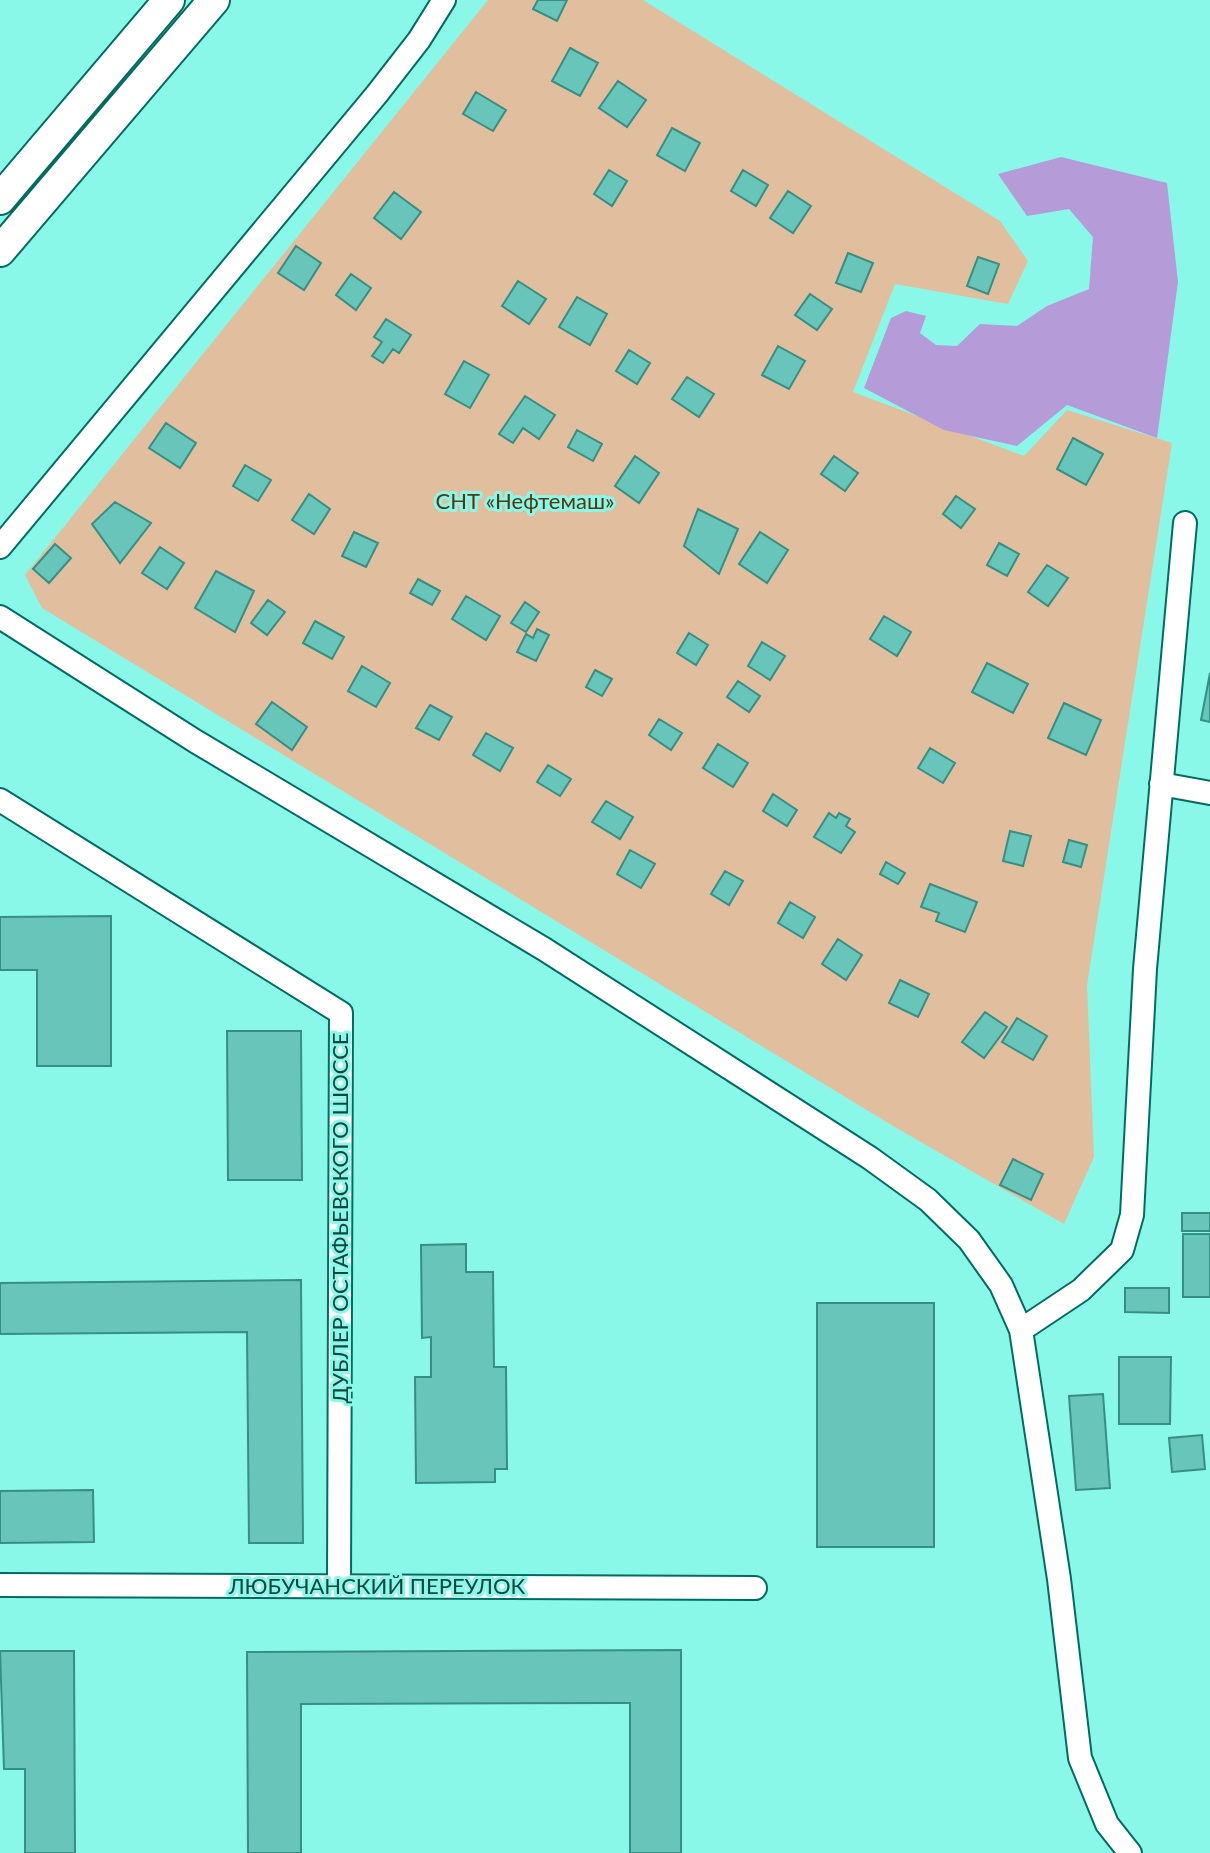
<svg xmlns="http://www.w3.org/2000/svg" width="1210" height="1853" viewBox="0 0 1210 1853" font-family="Lato,sans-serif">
	<rect width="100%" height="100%" fill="#89f8e9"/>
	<path fill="#e1be9e" d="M488,0H643L1000,221L1028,261L1008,304L895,284L853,392L1024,456L1067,410L1172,443L1087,985L1094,1157L1064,1224L893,1126L42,608L25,575Z"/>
	<path fill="#b59bd8" d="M1061,157L1167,183L1178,282L1157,438L1067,405L1017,446L944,430L864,388L891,318L906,311L926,316L920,333L936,345L957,346L980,324L1017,326L1047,306L1089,289L1093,237L1069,209L1027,216L998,174Z"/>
	<path fill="#68c5b9" stroke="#378e83" stroke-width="2" d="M538,0H567L557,21L533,9Z
		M570,48L598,63L580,96L552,81Z
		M618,81L646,100L627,127L599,108Z
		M476,92L506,110L493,131L463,114Z
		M672,128L700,143L685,171L657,155Z
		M609,170L627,181L612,206L594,194Z
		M743,170L768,185L756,206L731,191Z
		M788,191L811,206L793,233L770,218Z
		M394,192L421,212L401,239L374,218Z
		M296,246L321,263L304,290L278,273Z
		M848,253L873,263L861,292L836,283Z
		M978,257L999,264L988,294L967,286Z
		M351,274L371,288L356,310L336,295Z
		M518,281L546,299L529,324L502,306Z
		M810,294L832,309L817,330L795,315Z
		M577,297L607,314L590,345L559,327Z
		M386,319L411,335L399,353L393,349L383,363L372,356L382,342L374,337Z
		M778,346L805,361L789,389L762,375Z
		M629,350L650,363L637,384L616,371Z
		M464,361L489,375L470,408L445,394Z
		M687,377L714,394L699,417L672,399Z
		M525,396L555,415L539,439L523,428L513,443L499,434Z
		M166,423L196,443L180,468L149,448Z
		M577,430L602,444L593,461L568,447Z
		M1073,438L1103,454L1086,485L1057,469Z
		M635,456L659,473L639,503L615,486Z
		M834,456L858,473L845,491L821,474Z
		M245,465L271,480L258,501L233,486Z
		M309,494L330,509L314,534L292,520Z
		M956,496L975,509L961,528L943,514Z
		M115,502L151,523L120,563L92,524Z
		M698,509L738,529L719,574L684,546Z
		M354,532L378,543L366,567L342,556Z
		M760,532L788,550L767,583L739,564Z
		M999,543L1019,554L1007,576L987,565Z
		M55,544L71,558L49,583L33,569Z
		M160,547L184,563L167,589L142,573Z
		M1047,565L1068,578L1048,606L1028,592Z
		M216,571L254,591L235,632L195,608Z
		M418,579L440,591L432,605L410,593Z
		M466,596L500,616L486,640L452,619Z
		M268,600L285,612L267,635L251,623Z
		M525,602L539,612L526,632L511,623Z
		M884,616L911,632L897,656L870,639Z
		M315,621L344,637L332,659L303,643Z
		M537,629L549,635L536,661L517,652L526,634L533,638Z
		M689,633L708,645L696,665L677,653Z
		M762,642L785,656L770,680L748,666Z
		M987,663L1028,684L1013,713L972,692Z
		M362,666L390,683L376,707L348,691Z
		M595,670L612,679L602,696L586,687Z
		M1210,673V722L1201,720Z
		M738,681L760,696L749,712L727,697Z
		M272,702L307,727L292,750L256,724Z
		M1064,703L1101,720L1086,755L1048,738Z
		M430,705L452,717L439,740L416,728Z
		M659,719L682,733L671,750L649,735Z
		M486,733L513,748L500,771L473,755Z
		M718,744L748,763L733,787L703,768Z
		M930,748L955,763L943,783L918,768Z
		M548,765L571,779L560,796L537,782Z
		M773,794L797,810L787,826L763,811Z
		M606,801L633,817L620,839L592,822Z
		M829,813L836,818L839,813L850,819L846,826L855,832L841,853L814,837Z
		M1010,831L1031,836L1023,866L1003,861Z
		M1069,840L1087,845L1081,867L1063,862Z
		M630,850L655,864L641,888L617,874Z
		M886,862L905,873L898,884L880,874Z
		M725,871L743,881L729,905L711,894Z
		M930,884L977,902L965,932L936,921L939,913L921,907Z
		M790,902L815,917L803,938L778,923Z
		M111,916V1066H37V970H0V917Z
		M838,939L862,955L846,980L822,964Z
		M900,980L929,994L918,1017L889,1003Z
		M985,1012L1007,1027L984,1058L962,1042Z
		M1017,1018L1047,1036L1033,1060L1002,1042Z
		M227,1031H301L302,1180H228Z
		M1013,1159L1043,1174L1031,1200L1000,1185Z
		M1182,1213H1210V1231H1182Z
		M1183,1234H1210V1297H1183Z
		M466,1244V1272H493L494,1367H506L507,1469H495V1482L416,1483L415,1377H431V1337L422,1338L421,1245Z
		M301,1280L303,1543H249L247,1332L0,1334V1283Z
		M1125,1288H1169V1313L1125,1312Z
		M817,1303H934V1547H817Z
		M1119,1357H1171L1170,1424H1119Z
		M1103,1394L1110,1488L1076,1490L1069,1396Z
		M1202,1435L1205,1469L1172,1472L1169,1438Z
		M93,1490L94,1542L0,1543V1491Z
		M681,1650V1853H630V1703H618L301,1704V1853H248L247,1652Z
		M0,1651H74L75,1853H25V1769H4Z"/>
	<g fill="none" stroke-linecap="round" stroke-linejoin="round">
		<g stroke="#026c62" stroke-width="26">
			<path id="minor" d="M0,547L377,94L419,40L444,0
				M0,617L195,741L544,949L870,1158L928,1200L969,1240L1001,1285L1021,1330L1059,1579L1080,1758L1107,1824L1130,1853
				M1161,784L1210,793
				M0,800L341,1013L339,1585
				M1021,1330L1081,1290L1122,1250L1132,1215L1145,969L1185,523
				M0,1585L755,1588"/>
		</g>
		<g stroke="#026c62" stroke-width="34">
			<path id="secondary" d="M0,199L169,0
				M0,251L214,0"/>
		</g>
		<use href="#minor" stroke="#fff" stroke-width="22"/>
		<use href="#secondary" stroke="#fff" stroke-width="30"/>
	</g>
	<g text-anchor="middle" stroke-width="6" stroke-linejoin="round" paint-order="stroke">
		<g font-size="22" fill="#59350d" stroke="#89f8e9">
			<text x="525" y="509">СНТ «Нефтемаш»</text>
		</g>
		<g font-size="22" fill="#14453f" stroke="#89f8e9">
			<text transform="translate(340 1218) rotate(-90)" y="8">ДУБЛЕР ОСТАФЬЕВСКОГО ШОССЕ</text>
			<text x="377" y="1594">ЛЮБУЧАНСКИЙ ПЕРЕУЛОК</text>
		</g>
	</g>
</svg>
